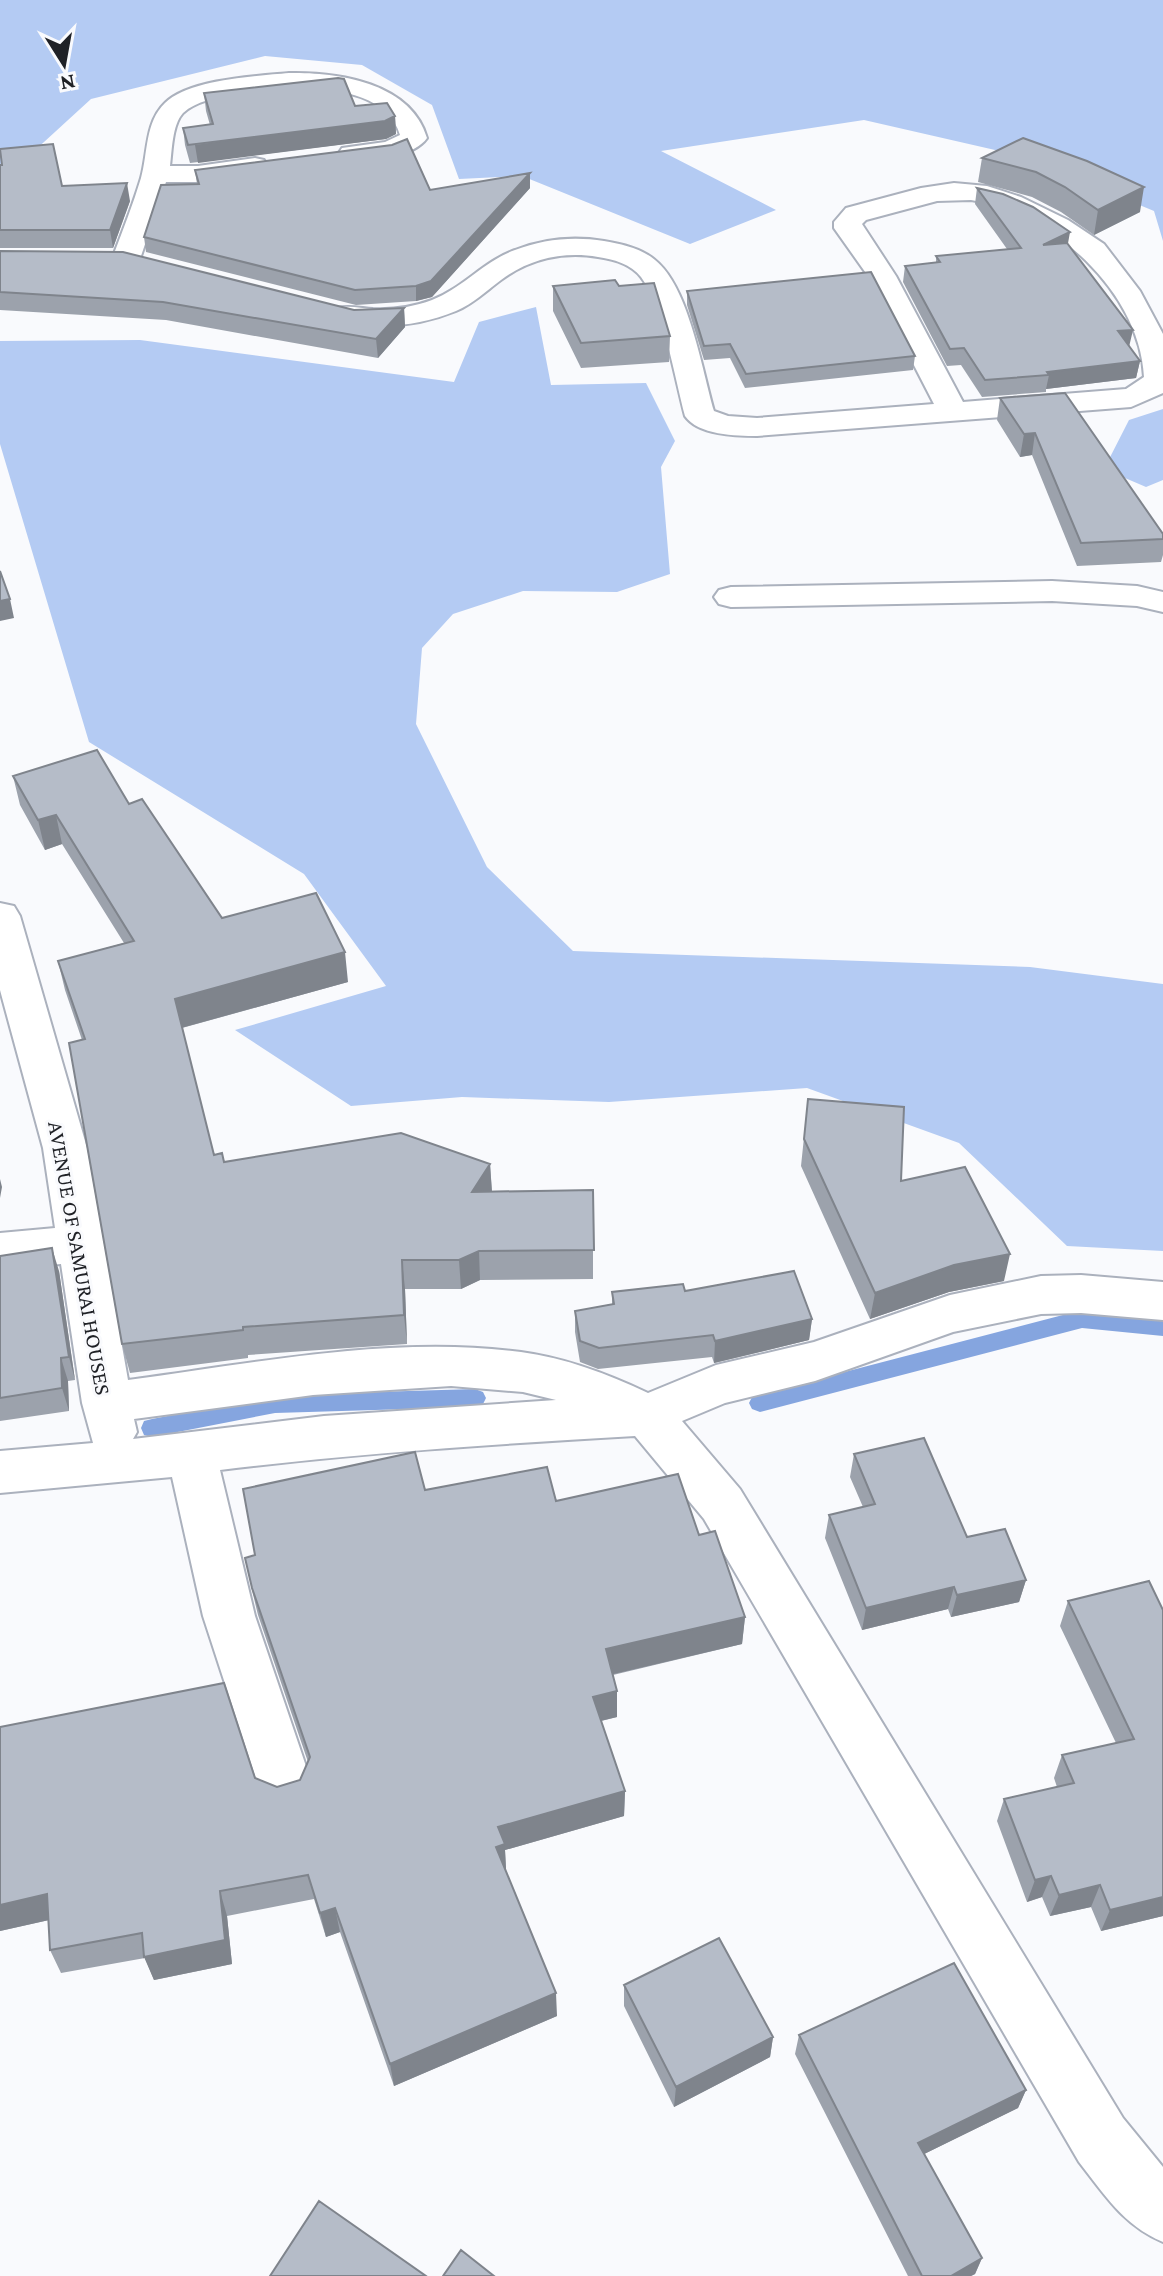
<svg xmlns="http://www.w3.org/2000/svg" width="1163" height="2276" viewBox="0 0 1163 2276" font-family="'Crimson Pro',serif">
	<rect width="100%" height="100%" fill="#f9fafd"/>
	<path fill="#b4cbf3" d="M0,0H1163V241L1154,211L1021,156L864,120L661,151L776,210L690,244L522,176L459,179L432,105L362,65L265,56L91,99L32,153L0,164Z
		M536,307L551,385L646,383L675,441L661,467L670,574L617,592L523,591L453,614L422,648L416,724L487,867L573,951L1030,967L1163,984V1251L1067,1246L959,1143L807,1088L609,1102L462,1097L351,1106L235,1030L386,986L304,874L89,742L0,444V341L140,340L454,382L479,322Z
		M1163,409V480L1146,487L1104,469L1129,420Z"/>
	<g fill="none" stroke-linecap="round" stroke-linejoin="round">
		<path fill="#85a5df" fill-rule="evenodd" d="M1082,1310L1163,1318V1336L1082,1328L760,1412L752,1409L749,1403L752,1397L760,1394Z
			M475,1389L483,1392L486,1398L483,1404L475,1407L275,1413L152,1437L144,1435L141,1428L144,1421L152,1419L275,1395Z"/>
		<g stroke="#abb1bd" stroke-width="4">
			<path id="minor" d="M289,73C339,72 411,83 427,138C413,158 364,165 342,160L338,154L342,148L385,142L400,135C384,77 279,86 235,94C218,97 196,101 183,113C172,125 172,151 170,166H198L255,158L264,160L268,166L264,172L255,174L198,182H166L140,259L136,265L126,267L116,265L112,259C122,232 133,205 141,178C148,153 145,122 165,103C189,79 257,76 289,73Z
				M954,183L987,186L1021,197L1068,220L1104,244L1140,291L1163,334V393L1131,407L757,436C736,436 698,435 685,416C675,379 663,306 641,277C631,264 613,259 598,257C563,251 529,259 501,280C486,291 473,304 456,311C417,327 377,330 337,320L333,314L337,308C349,305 360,308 373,309C393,310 413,307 432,300C463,288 484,261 515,250C543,239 574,236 604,241C621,244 641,248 655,260C689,287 702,370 714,411L728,416L757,418L934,404L868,276L834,228V222L846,208L921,188ZM971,200C1052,212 1140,292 1144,377L1126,389L963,402L896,276L862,224L866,220L937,201Z
				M1052,581L1137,586L1163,592V612L1137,606L1052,601L731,607L719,604L714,597L719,590L731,587Z
				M0,903L14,906L20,916L87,1148L128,1380C255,1363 393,1335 521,1352C566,1358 608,1374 648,1393L716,1365L814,1342L950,1295L1041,1276L1081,1275L1163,1282V1320L1081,1313L1041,1314L953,1332L815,1381L725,1403L682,1421L740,1489L1123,2118L1163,2167V2242C1123,2225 1105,2195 1079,2162L704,1519L635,1436C496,1444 358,1453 220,1470L255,1616L312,1784L304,1803L284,1810L264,1803L203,1616L172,1477L0,1493V1451L93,1443L82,1403L61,1264L0,1269V1233L55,1228L43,1148L0,990ZM451,1386L523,1392L556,1400L324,1416L133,1439L137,1432L134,1419L313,1395Z"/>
		</g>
		<use href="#minor" fill="#fff" fill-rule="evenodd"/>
	</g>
	<path fill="#9ca2ac" d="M204,93L355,106L395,116L396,134L386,139L190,163L185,145L183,128L210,125L206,111Z
		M1023,138L1140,212L1094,235L1061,212L1032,197L978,182L982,158Z
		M0,165L62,186L130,201L113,248H0Z
		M195,170L430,190L530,173V188L432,297L416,301L356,305L146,252L144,237L197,184Z
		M977,188L1068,244L1129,347L1140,361L1136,378L1046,389V392L982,397L961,365L947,366L903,282L905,266L936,263V256L1007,249L975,204Z
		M0,251L354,310L404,308L405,327L378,358L166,320L0,310Z
		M553,286H619L670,336L669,362L581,368L553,311Z
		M687,291L915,356L913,370L745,388L730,358L704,360L687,305Z
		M1000,398L1163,534V555L1161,562L1077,566L1032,455L1020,457L997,420Z
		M13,776L129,804L222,918L348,982L182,1028L214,1155L224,1162L490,1164L492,1191L593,1190V1279L480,1280L461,1289H405L407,1344L248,1355V1358L130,1373L122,1344L82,1040L65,990L58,961L124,943L62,844L45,850L20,805Z
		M808,1099L901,1181L1004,1281L949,1292L870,1319L801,1166Z
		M0,1256L59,1271L75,1380L68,1381L69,1411L0,1421Z
		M685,1291L812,1319L809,1340L714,1363L712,1357L598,1369L580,1362L575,1332V1311L612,1304V1292Z
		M854,1454L1026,1580L1019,1602L951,1617L948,1609L862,1630L825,1538L829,1515L863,1507L850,1477Z
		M425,1490L556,1501L699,1535L745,1617L742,1644L613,1675L617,1717L601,1721L625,1791L624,1816L505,1850L506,1869H505L557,2016L394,2086L340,1932L326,1937L314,1899L227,1916L232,1964L154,1980L145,1958L61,1973L50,1950L49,1920L0,1931V1727L255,1778L277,1787L300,1780L308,1762L258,1615L251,1586L255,1555Z
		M1068,1601L1163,1610V1916L1101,1931L1091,1907L1050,1916L1042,1897L1027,1902L997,1821L1004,1799L1057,1787L1054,1778L1062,1755L1116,1743L1060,1626Z
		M624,1985L773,2037L770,2057L674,2107L624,2006Z
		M799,2035L1026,2090L1018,2108L924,2154L982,2258L975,2274L971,2276H908L795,2054Z"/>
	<path fill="#7f848c" d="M395,116L396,134L386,139L198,163L195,145Z
		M530,173V188L432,297L416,301V286Z
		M127,183L130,201L113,248L110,230Z
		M1144,187L1140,212L1094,235L1098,210Z
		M1070,232L1067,249L1043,245Z
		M404,308L405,327L378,358L376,339Z
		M1133,330L1129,347L1118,331Z
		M1140,361L1136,378L1046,389L1049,375L1047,372Z
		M1035,433L1032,455L1020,457L1024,434Z
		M10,599L14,618L0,621V601Z
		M56,815L62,844L45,850L38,820Z
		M345,952L348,982L181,1028L175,999Z
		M490,1164L492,1194L472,1192Z
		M0,1179L2,1187L0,1198Z
		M52,1248L59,1271L75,1380L69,1357Z
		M479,1251L480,1280L461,1289L459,1260Z
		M1010,1254L1004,1281L949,1292L870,1319L875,1293L954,1265Z
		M402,1260L405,1289L407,1344L404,1315Z
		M812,1319L809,1340L714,1363L715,1341Z
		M61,1358L68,1381L69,1411L62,1388Z
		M1026,1580L1019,1602L951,1617L957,1595Z
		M954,1587L948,1609L862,1630L866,1608Z
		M745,1617L742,1644L605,1676L606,1649Z
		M617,1691V1717L592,1723L593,1697Z
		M625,1791L624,1816L505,1850L506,1869L498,1872L496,1847L498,1827Z
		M1051,1876L1042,1897L1027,1902L1035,1880Z
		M1100,1885L1091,1907L1050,1916L1059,1895Z
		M220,1891L227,1916L232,1964L154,1980L144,1957Z
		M47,1894L58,1918L0,1931V1905Z
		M1163,1897V1916L1101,1931L1110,1910Z
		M335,1908L340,1932L326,1937L320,1913Z
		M556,1993L557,2016L394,2086L390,2064Z
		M773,2037L770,2057L674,2107L676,2087Z
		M1026,2090L1018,2108L912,2160L918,2143Z
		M982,2258L975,2274L971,2276H951Z"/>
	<path fill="#b5bcc8" stroke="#7f848c" stroke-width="2" d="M338,78L344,79L355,106L387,103L395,116L385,121L188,145L183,128L213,124L204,93Z
		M1023,138L1087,161L1144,187L1098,210L1065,187L1036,172L982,158Z
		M407,139L430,190L530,173L431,281L416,286L355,290L144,237L161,185L199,184L195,170L392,145Z
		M53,144L62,186L127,183L110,230H0V165H2L0,149Z
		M977,188L1003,194L1033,207L1070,232L1043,245L1067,243L1133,330L1118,331L1140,361L1047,372L1049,375L985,380L964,348L950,349L905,266L940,262L936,256L1021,248Z
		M0,251L123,252L354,310L404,308L376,339L163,302L0,292Z
		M871,272L915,356L746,374L730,344L704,346L687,291Z
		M615,280L619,286L654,283L670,336L581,343L553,286Z
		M1065,393L1163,534V539L1081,543L1035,433L1024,434L1000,398Z
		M0,571L10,599L0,601Z
		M97,750L129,804L142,799L222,918L316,893L345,952L175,999L214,1155L222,1153L224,1162L401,1133L490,1164L472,1192L593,1190L594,1250L479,1251L459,1260H402L404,1315L243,1327V1330L122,1344L69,1043L85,1039L58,961L134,941L56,815L38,820L13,776Z
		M808,1099L904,1107L901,1181L965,1167L1010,1254L954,1265L875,1293L804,1139Z
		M52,1248L69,1357L61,1358L62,1388L0,1398V1256Z
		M794,1271L812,1319L715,1341L713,1335L599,1348L580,1341L575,1311L614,1304L612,1292L683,1284L685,1291Z
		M924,1438L967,1537L1005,1529L1026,1580L957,1595L954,1587L866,1608L829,1515L875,1504L854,1454Z
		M415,1452L425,1490L547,1467L556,1501L678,1474L699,1535L715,1531L745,1617L606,1649L617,1691L593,1697L625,1791L498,1827L505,1844L496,1847L556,1993L390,2064L335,1908L320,1913L308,1875L220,1891L225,1940L144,1957L142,1933L50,1950L47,1894L0,1905V1727L224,1683L255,1778L277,1787L300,1780L310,1757L252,1588L245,1558L255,1555L243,1489Z
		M1149,1581L1163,1610V1897L1110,1910L1100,1885L1059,1895L1051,1876L1035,1880L1004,1799L1074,1783L1062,1755L1134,1739L1068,1601Z
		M719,1938L773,2037L676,2087L624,1985Z
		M954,1963L1026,2090L918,2143L982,2258L951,2276H922L799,2035Z
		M319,2201L426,2276H270Z
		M461,2250L494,2276H443Z"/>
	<g text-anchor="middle" stroke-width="6" stroke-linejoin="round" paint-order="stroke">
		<g font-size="22" fill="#1f2126" stroke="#f9fafd">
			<text transform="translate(80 1258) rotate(80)" y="8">AVENUE OF SAMURAI HOUSES</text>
		</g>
	</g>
	<g transform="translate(64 64) rotate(169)" stroke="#f9fafd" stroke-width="6" paint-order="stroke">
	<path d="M0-6L14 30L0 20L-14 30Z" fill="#1f2126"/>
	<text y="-12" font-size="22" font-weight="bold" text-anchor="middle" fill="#1f2126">N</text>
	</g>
</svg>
